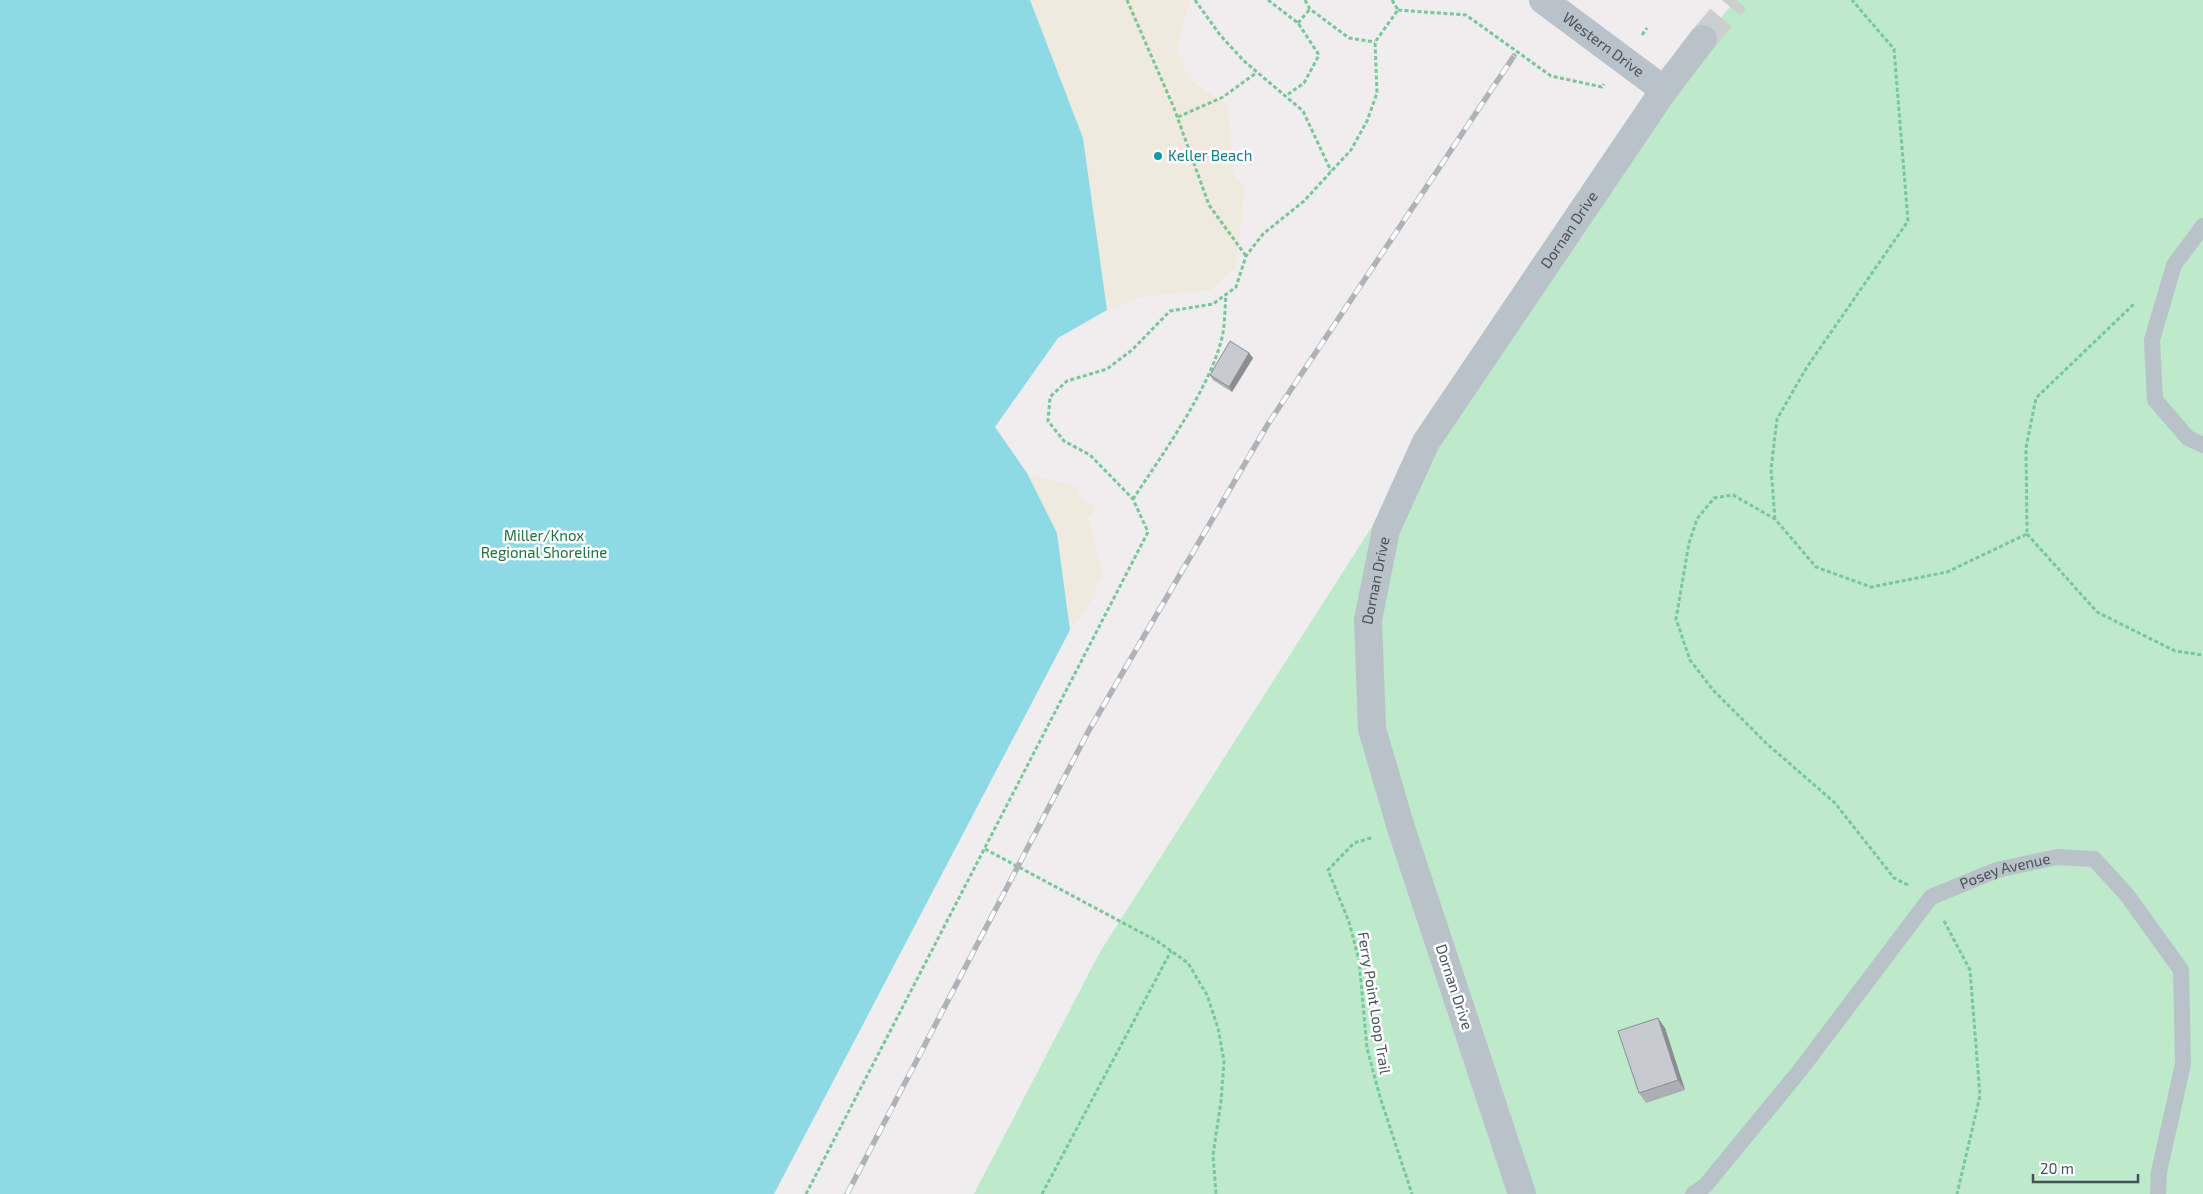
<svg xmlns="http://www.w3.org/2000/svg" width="2203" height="1194" viewBox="0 0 2203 1194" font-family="'Exo 2',sans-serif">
	<rect width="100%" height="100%" fill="#efeded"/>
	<path fill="#bdeacb" d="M1736,0H2203V1194H1709L1705,1186L1693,1194H974L1100,952L1426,442L1703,39Z"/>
	<path fill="#f0e9de" d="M1030,0H1190L1176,50L1190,80L1227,104L1233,173L1245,187L1236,266L1211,290L1141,297L1107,310L1083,138Z
		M1027,473L1079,488V497L1096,506L1088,518L1103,574L1089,604L1070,630L1057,533Z"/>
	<path fill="#8edae4" d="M0,0H1030L1083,138L1107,310L1058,338L995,427L1027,473L1057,533L1070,630L774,1194H0Z"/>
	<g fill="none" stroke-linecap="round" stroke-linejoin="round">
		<path stroke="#cdcecf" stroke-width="28" stroke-dasharray="28 14" stroke-linecap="butt" d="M1703,39L1736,0"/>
		<path stroke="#78c699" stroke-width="3" stroke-dasharray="4 2.5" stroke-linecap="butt" d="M1127,0L1174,108L1209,205L1246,256
			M1195,0L1220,35L1244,61L1303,111L1331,171
			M1268,0L1298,23L1319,55L1304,83L1287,95
			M1305,0L1310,9L1349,38L1375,42
			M1392,0L1398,10
			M1398,10L1466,15L1551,76L1602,87L1604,84
			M1298,23L1310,9
			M1642,35L1647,28
			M1178,117L1223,97L1256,73
			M1133,499C1162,455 1213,384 1223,333C1225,320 1225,307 1226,294
			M1775,519L1771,469L1777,419L1807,367L1908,221L1894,49L1852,0
			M2027,534L2097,612L2175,651L2203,655
			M1371,838L1354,843L1328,870L1349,922L1359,960L1367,1048L1380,1097L1412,1194
			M985,849L1157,941L1188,963L1207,995L1218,1028L1224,1061L1221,1101L1213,1155L1216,1194
			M1908,885L1894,878L1835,803L1766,743L1713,690L1690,660L1676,619L1689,543L1697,519L1714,498L1733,495L1775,519L1816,567L1871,587L1947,572L2027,534L2026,448L2036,398L2134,304
			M1944,921L1970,970L1980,1096L1957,1194
			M806,1194L1148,532L1133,499L1090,455L1064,441L1048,421L1050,397L1067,381L1107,369L1132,350L1170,311L1213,304L1236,287L1246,256L1263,234L1304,201L1351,150L1367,121L1377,93L1375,42L1398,10
			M1042,1194L1171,951"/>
		<g stroke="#b9c2c8" stroke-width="16">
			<path d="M2203,226L2174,265L2152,340L2155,400L2188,438L2203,445"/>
			<path id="s1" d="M1693,1194L1705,1186L1801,1069L1931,897L1997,870L2057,857L2094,859L2127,895L2181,970L2183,1064L2159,1172L2158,1194"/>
		</g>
		<path stroke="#b9c2c8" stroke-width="28" id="s2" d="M1543,0L1664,90"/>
		<path stroke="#b9c2c8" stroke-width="28" id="s3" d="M1522,1194L1401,828L1372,729L1368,620L1386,530L1426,442L1664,90L1703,39"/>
		<g stroke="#afb3b7" stroke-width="5.5">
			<path id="rail" d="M847,1194L1088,732L1268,424L1514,56"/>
		</g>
		<use href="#rail" stroke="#fff" stroke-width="4" stroke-dasharray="11" stroke-linecap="butt"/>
	</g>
	<path fill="#abaeb2" d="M1249,353L1253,358L1232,392L1213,380L1210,375Z
		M1665,1028L1685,1090L1646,1103L1639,1093Z"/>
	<path fill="#8b8d91" d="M1249,353L1253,358L1232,392L1229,387Z
		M1658,1018L1665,1028L1685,1090L1678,1080Z"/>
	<path fill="#c7cacf" stroke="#8b8d91" d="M1230,341L1249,353L1229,387L1210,375Z
		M1658,1018L1678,1080L1639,1093L1618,1031Z"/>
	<circle fill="#0f9aa8" stroke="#fff" stroke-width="2" cx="1158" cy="156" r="5"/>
	<g text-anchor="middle" stroke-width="5" stroke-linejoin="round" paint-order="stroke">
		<g font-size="15" fill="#465258" stroke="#fff">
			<text dy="5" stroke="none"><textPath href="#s2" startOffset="75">Western Drive</textPath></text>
			<text dy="5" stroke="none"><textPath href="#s3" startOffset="1042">Dornan Drive</textPath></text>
			<text dy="5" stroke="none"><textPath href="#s3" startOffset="638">Dornan Drive</textPath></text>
			<text dy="5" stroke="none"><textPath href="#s1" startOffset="460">Posey Avenue</textPath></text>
			<text transform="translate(1454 987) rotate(72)" y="5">Dornan Drive</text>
			<text transform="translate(1374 1003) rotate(81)" y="5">Ferry Point Loop Trail</text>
		</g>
		<g font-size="15" fill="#0d838f" stroke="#fff" text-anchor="start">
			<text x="1168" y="161">Keller Beach</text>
		</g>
		<g font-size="15" fill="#1d7341" stroke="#fff">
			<text x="544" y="541">Miller/Knox<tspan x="544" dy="17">Regional Shoreline</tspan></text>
		</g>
	</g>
	<path d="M2033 1174v8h105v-8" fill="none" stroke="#465258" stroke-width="2.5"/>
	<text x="2040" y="1174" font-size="15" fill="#465258" stroke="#ffffff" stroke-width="4" paint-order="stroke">20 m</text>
</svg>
